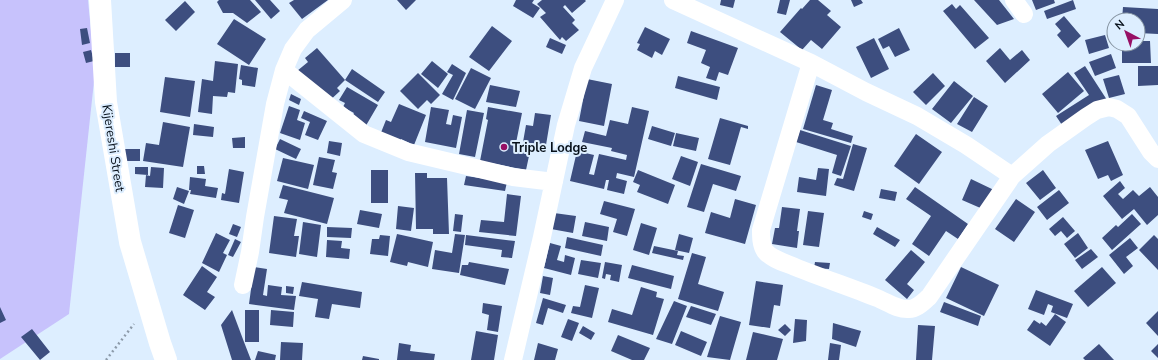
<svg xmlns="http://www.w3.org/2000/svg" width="1158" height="360" viewBox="0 0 1158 360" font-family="'Nunito Sans',sans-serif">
	<rect width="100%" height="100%" fill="#def"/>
	<path fill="#c7c2fc" d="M0,0H88L95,72L69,314L0,359Z"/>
	<path fill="#3d4e7f" d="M219,0H250L261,12L247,23L233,13H223L217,2Z
		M255,0H270L280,11L271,19Z
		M294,0H328L302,19L289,3Z
		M397,0H416L406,10Z
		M516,0H534L532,3L540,8L533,18L513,6Z
		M542,0H585L586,1L572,13L565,5L563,7L575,20L572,23L579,30L566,41L562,37L560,40L540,17L546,13L537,4Z
		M721,0H735L733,8L720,5Z
		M780,0H790L786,15L777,13Z
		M810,0H818L831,11L827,15L841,27L822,49L811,40L802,50L780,32L801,8L802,9Z
		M851,0H861L863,3L854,7Z
		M974,0H999L1014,19L997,25Z
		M1032,0H1054L1055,3L1036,10Z
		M1073,0L1076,9L1047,19L1044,11Z
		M185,1L195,12L176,31L165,20Z
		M952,4L956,9L960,5L989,38L975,49L943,11Z
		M1123,7L1158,9V34L1138,33V20H1122Z
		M1064,16L1081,36L1068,48L1057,35L1061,31L1055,24Z
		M234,19L266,39L249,65L217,44Z
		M492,26L512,41L489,71L469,57Z
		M645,27L670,39L662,55L655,51L652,58L637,50L640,44L637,43Z
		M87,28L90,43L82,45L80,29Z
		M899,28L910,50L895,57L889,46L883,49L878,39Z
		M691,31L738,48L728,75L719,72L716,81L706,78L710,67L701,63L706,50L687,43Z
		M1105,35L1109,48L1089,54L1085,40Z
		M550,38L566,45L562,54L546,47Z
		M874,38L889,69L871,78L856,47Z
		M1138,41H1150L1151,63H1122V44H1138Z
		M317,48L345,80L337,88L340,91L326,104L297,71L308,62L305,58Z
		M1000,48L1010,60L1022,50L1030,60L1005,83L986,61Z
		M91,50L94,61L86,63L83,52Z
		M115,53H130V67H115Z
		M1111,54L1116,68L1095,76L1089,62Z
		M215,61L238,64L235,93L228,92L227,97L213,96L212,114L198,112L202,79L213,81Z
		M432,61L448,74L438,88L421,74Z
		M452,64L466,73L453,100L442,94L453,75L447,72Z
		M241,65L258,68L255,87L242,85V80L239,79Z
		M1085,66L1107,100L1064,128L1056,116L1089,95L1074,73Z
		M1138,66H1158V85L1138,86Z
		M471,68L491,78L475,109L455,99Z
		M352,69L385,92L378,102L345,80Z
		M1068,72L1084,91L1058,113L1042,94Z
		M418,73L440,95L431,104L427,100L418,109L400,91Z
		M933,73L945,86L926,105L913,92Z
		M1119,75L1125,94L1109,98L1103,79Z
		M678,76L720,87L717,100L675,88Z
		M165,77L195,81L190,117L160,112Z
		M587,79L612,84L604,126L579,121Z
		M954,81L973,96L951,123L932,109Z
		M490,85L520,91L516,107L486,102Z
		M816,85L832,90L823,120L833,123L831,129L853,136L851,143L803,129Z
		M347,87L378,105L364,129L349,121L354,113L343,107L345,103L339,100Z
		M291,94L301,99L299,105L289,100Z
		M974,97L988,106L972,132L957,124Z
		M399,104L426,115L414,145L401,139L400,143L380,135L386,120L391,122Z
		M289,106L300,110L297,120L305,123L300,140L280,133Z
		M431,107L449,110L446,124L451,125L453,115L462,117L456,148L425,142Z
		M488,107L522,113L516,143L528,145L526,155L529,156L526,170L480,161L488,120L486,119Z
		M632,107L649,111L634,177L617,173L616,178L627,181L624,194L607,190L609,180H606L604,189L570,181L577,151L594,155L589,174L594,175L599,154L626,160L627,155L611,151L612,148L582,142L585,131L606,136L610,120L628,124Z
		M467,110L484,113L475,157L459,154Z
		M304,111L327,121L318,140L305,135L310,122L301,118Z
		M535,113L551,115L546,145L523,142L526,125L533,126Z
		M720,118L748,126V129L741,127L730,165L708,159Z
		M163,122L190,127L183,167L143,161L146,143L159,145Z
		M194,124L214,127L213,137L193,135Z
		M652,126L675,133L671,146L648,139Z
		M800,130L851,146L841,176L832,173L837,155L796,142Z
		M676,133L699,138L696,151L673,146Z
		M916,134L942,152L919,184L894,166Z
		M245,137V148H233L232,138Z
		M280,139L301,149L296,159L275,149Z
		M329,141L342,143L340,156L327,153Z
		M1108,141L1123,175L1111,181L1108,175L1098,179L1085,150Z
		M853,144L867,148L854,191L834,185L837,178L843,179Z
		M122,149H140V161H122Z
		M681,156L698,162L690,186L672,179Z
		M319,157L335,160L332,172L337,173L333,189L313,185Z
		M283,158L314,165L308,189L277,181Z
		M701,164L741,176L736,191L713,184L704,212L687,207Z
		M197,166H204L205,174H197Z
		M135,167H148V175L135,174Z
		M151,167L164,168L163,188L145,187L146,175L150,176Z
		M818,168L829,169L826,196L797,192L799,177L816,180Z
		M229,169L244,172L239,203L221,200L222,193L225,194Z
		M371,170H388V203H371Z
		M638,170L675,185L668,204L637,192L640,185L633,182Z
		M1043,170L1056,188L1040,200L1026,183Z
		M415,173H427V178H447L449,234H433V229H416Z
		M466,176L507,182L505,191L464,185Z
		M190,177L206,179L205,186L218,188L216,198L190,194L191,190H189Z
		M971,179L994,190L985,210L962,200Z
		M1120,181L1125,188L1118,194L1123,199L1133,190L1139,196L1150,187L1158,197V215L1147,225L1134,209L1122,219L1103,196Z
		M283,185L334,198L327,224L284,213L288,200L279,198Z
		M177,187L189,191L184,204L173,199Z
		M915,187L968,224L958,239L946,231L929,256L912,244L931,216L906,199Z
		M881,189L897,192L895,201L879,198Z
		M1059,190L1069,203L1047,220L1037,207Z
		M507,194L521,196L516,236L479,232L481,220L504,222Z
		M735,199L756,205L745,244L705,233L711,212L730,218Z
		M1016,199L1035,212L1014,242L995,229Z
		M604,201L635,209L627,236L613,232L617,219L600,214Z
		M178,205L194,210L185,238L169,233Z
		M398,206L414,208L411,231L396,229Z
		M782,207L800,209L797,231H799L797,248L772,244L775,228H779Z
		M360,210L382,214L379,228L357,224Z
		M808,211L824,213L819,247L803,245Z
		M864,211L873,214L871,220L862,217Z
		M554,213L576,216L573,233L551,229Z
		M455,214L463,215L461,232L453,231Z
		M1132,214L1141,224L1112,250L1102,238L1116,225L1118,227Z
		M274,216L297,219L294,236H299L296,257L269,253Z
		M1063,217L1075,231L1067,238L1061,231L1055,236L1049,229Z
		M303,222L321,225L317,257L299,254Z
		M585,222L609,227L607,241L582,236Z
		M641,223L657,228L649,255L633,250Z
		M233,224L241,227L237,237L229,234Z
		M327,227L352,228L351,238L327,237Z
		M877,227L900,240L895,247L873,234Z
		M216,233L230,240L223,253L227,255L219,272L202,263Z
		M1078,233L1088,248L1075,258L1064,244Z
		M397,234L433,242L428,267L408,262L407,266L390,262Z
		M455,234L465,235L459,273L432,269L435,250L452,253Z
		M679,234L693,238L689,253L675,250Z
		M380,235L390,236L388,256L370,254L372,239H379Z
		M466,235L515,241L512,258L501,257L502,250L465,245Z
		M1154,235L1158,239V270L1139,250Z
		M567,237L603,245L601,256L565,248Z
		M1130,238L1138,248L1126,257L1133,266L1124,274L1109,255Z
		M235,239L241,242L233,257L228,255Z
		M327,240L342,241L341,248L350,249L349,259L326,257Z
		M550,243L561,246L557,260L564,262L565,255L575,258L571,275L544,268Z
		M654,246L678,251L677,255L684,256L683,260L652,253Z
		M1091,249L1098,257L1082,269L1075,260Z
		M911,250L925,262L907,284L914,290L907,299L885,280Z
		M692,253L706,257L698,284L724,292L718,311L678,299Z
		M581,260L601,263L598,278L578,274Z
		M469,262L509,269L505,285L460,275L462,265H468Z
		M605,262L622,265L619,282L610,280L611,275L606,274L605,279L602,278Z
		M815,262L830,263L829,269L814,268Z
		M632,265L674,276L671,289L628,278Z
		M202,266L217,277L207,292L215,297L205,310L183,295Z
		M254,267L267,269L263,295L267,296L268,285L282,287L281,295L296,296L294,310L249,304Z
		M961,267L999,285L984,316L946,298Z
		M1102,267L1116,283L1088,307L1074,291Z
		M543,276L553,278L550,295L540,293Z
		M756,281L783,285L780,306L774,305L770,328L749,325Z
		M302,282L362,292L360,308L332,304L329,319L315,317L318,299L299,296Z
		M585,285L599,288L592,318L571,313L573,306L580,307Z
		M286,286L294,287L293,294L286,293Z
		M641,287L657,292L656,297L664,299L653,335L608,322L612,309L632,315Z
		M1036,290L1073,304L1067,318L1051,312L1053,306L1048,304L1044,315L1028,309Z
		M543,298L566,305L563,313L548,308L543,325L536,323Z
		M674,301L687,306L672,344L656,339Z
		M944,302L981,316L978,326L940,312Z
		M483,303L502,306L498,332L487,330L489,315L482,313Z
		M691,306L716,314L711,325L686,317Z
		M0,307L6,320L0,323Z
		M232,310L244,342L251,360H232L221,325Z
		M245,310H259V342H245Z
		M271,310L294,312L293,327L270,325Z
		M1158,311V336L1146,323Z
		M1055,314L1066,322L1050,346L1027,330L1034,320L1040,324L1041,322L1046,326Z
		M720,316L741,322L730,360L707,357Z
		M568,319L579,323L572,341L561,337Z
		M795,319L807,320L806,341L793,343Z
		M833,323L861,331L856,347L832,339Z
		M785,324L791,330L785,336L778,330Z
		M918,325L935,326L932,360H916Z
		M583,326L595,333L591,340L579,333Z
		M32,329L50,352L40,360L21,337Z
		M476,331L498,335L494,360H471Z
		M681,331L707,342L701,356L675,345Z
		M753,332L783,339L777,360H746Z
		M618,335L650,348L644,360H632L611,351Z
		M281,342L303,343L302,360H280Z
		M399,343L411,345L410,351L435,354L434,360H397Z
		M538,343L558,349L555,360H534Z
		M830,343L841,345L839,360H828Z
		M1099,344L1114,360H1085L1083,358Z
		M1158,344V358L1151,351Z
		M258,351L276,355L275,360H255Z
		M363,356L379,359V360H362Z"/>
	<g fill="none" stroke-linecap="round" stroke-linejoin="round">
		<path stroke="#8d9baa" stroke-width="2.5" stroke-dasharray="2 3" stroke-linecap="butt" d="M106,360L134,324"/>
		<path stroke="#fff" stroke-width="18" d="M673,0L811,63L866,92L917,116L966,145L1012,176
			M1014,0L1024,14
			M811,63L761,230C761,237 761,245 765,251C771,259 786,263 795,267C822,278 850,287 877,298C887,302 898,310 909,309C917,309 923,302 929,297L1012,176L1048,144L1086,117L1097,110L1109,107L1117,109L1128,116L1151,152L1158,159
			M284,70L364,134L408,152L513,177L554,182
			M243,285L250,252L255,217L275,104L284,70L293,49L307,30L343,0
			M513,360L542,237L566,125L583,68L615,0"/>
		<path stroke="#fff" stroke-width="22" d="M100,0L106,102L123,201L130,242L160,343L166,360"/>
	</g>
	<circle fill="#970f65" stroke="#def" stroke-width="1.5" cx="504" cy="147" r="4"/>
	<g text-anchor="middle" stroke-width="4" stroke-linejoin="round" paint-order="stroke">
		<g font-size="13" font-weight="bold" fill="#07101a" stroke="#def" text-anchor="start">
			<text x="512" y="152">Triple Lodge</text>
		</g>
		<g font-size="13" fill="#07101a" stroke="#def">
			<text transform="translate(114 148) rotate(81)" y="5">Kijereshi Street</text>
		</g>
	</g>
	<g transform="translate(1126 32) rotate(319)"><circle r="19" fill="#ddeeff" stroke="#8795a3"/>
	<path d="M0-3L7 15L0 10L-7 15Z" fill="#970f65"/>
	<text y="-6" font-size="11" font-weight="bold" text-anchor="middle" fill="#07101a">N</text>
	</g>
</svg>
